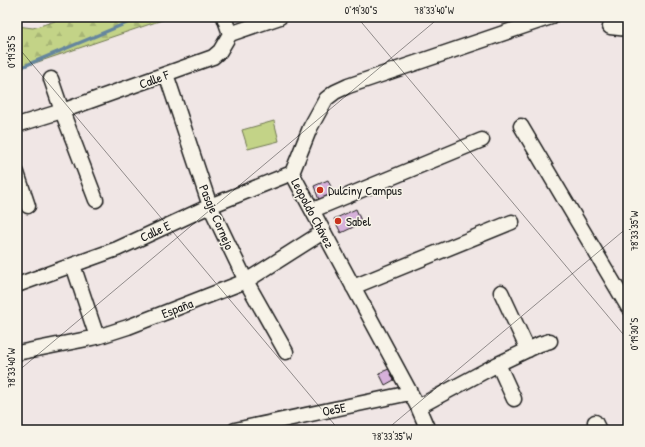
<svg xmlns="http://www.w3.org/2000/svg" width="645" height="447" viewBox="0 0 645 447" font-family="'Patrick Hand',sans-serif">
	<defs>
		<pattern id="forest-firs" width="22" height="20" patternUnits="userSpaceOnUse"><rect width="22" height="20" fill="#c3d387"/><path d="M5 1l3.5 6h-7zM16 11l3.5 6h-7z" fill="#a7b574"/></pattern>
	</defs>
	<rect width="100%" height="100%" fill="#f0e6e5"/>
	<filter id="ink" filterUnits="userSpaceOnUse"><feTurbulence type="fractalNoise" baseFrequency=".025" numOctaves="2"/><feDisplacementMap in="SourceGraphic" scale="8" xChannelSelector="R" yChannelSelector="G"/><feConvolveMatrix kernelMatrix="1 2 1 2 8 2 1 2 1" color-interpolation-filters="sRGB"/></filter>
	<g filter="url(#ink)">
		<path fill="#c3d387" stroke="#707852" d="M274,121L279,141L248,149L242,130Z"/>
		<path fill="url(#forest-firs)" stroke="#707852" d="M68,17H171L26,66L17,71V26L33,28Z"/>
		<g fill="none" stroke-linecap="round" stroke-linejoin="round">
			<path stroke="#65869e" stroke-width="3.5" d="M17,69L141,17"/>
		</g>
		<path fill="#d6b1da" stroke="#1c1c1c" d="M328,180L334,194L319,200L314,186Z
			M356,209L362,223L341,233L334,219Z
			M389,369L394,380L385,385L379,373Z"/>
		<g fill="none" stroke-linecap="round" stroke-linejoin="round">
			<g stroke="#1c1c1c" stroke-width="17">
				<path id="minor" d="M224,17L230,34
					M610,27L628,29
					M166,74L210,206L246,281L286,352
					M51,79L62,111L96,200
					M17,125L62,111L213,57L220,51L230,34L280,17
					M521,126L628,307
					M17,173L28,206
					M292,173L310,128L326,99L335,92L348,86L551,17
					M292,173L418,407L428,430
					M313,210L482,140
					M73,265L97,337
					M17,285L117,249L210,206L292,173
					M353,287L512,222
					M501,292L528,350
					M17,353L97,337L128,327L246,281L323,232
					M498,364L514,399
					M418,407L498,364L540,344L550,341
					M595,422L599,430
					M235,430L410,393"/>
			</g>
			<use href="#minor" stroke="#f7f3e8" stroke-width="14"/>
		</g>
	</g>
	<path fill="none" stroke="#1c1c1c" stroke-width="1" stroke-opacity="0.45" d="M357,17L628,340M17,46L339,430M17,372L440,17M386,430L628,227"/>
	<g fill="#c8321e" stroke="#f7f3e8" stroke-width="1.5">
		<circle cx="320" cy="190" r="4"/>
		<circle cx="338" cy="221" r="4"/>
	</g>
	<g text-anchor="middle" stroke-width="3" stroke-linejoin="round" paint-order="stroke">
		<g font-size="13" fill="#1c1c1c" stroke="#f7f3e8">
			<text transform="translate(154 79) rotate(-20)" y="5">Calle F</text>
			<text transform="translate(313 213) rotate(62)" y="5">Leopoldo Chávez</text>
			<text transform="translate(217 217) rotate(67)" y="5">Pasaje Cornejo</text>
			<text transform="translate(155 231) rotate(-25)" y="5">Calle E</text>
			<text transform="translate(177 308) rotate(-21)" y="5">España</text>
			<text transform="translate(334 409) rotate(-12)" y="5">Oe5E</text>
		</g>
		<g font-size="13" fill="#1c1c1c" stroke="#f7f3e8" text-anchor="start">
			<text x="328" y="195">Dulciny Campus</text>
			<text x="346" y="226">Sabel</text>
		</g>
	</g>
	<rect width="645" height="447" fill="none" stroke="#f7f3e8" stroke-width="44"/>
	<rect x="22" y="22" width="601" height="403" fill="none" stroke="#1c1c1c" stroke-width="1.5"/>
	<g font-size="10" text-anchor="middle" fill="#1c1c1c">
		<text x="361" y="14">0°19'30"S</text>
		<text x="434" y="14">78°33'40"W</text>
		<text transform="translate(11 52) rotate(-90)" y="4">0°19'35"S</text>
		<text transform="translate(634 231) rotate(-90)" y="4">78°33'35"W</text>
		<text transform="translate(634 334) rotate(-90)" y="4">0°19'30"S</text>
		<text transform="translate(11 368) rotate(-90)" y="4">78°33'40"W</text>
		<text x="392" y="440">78°33'35"W</text>
	</g>
</svg>
